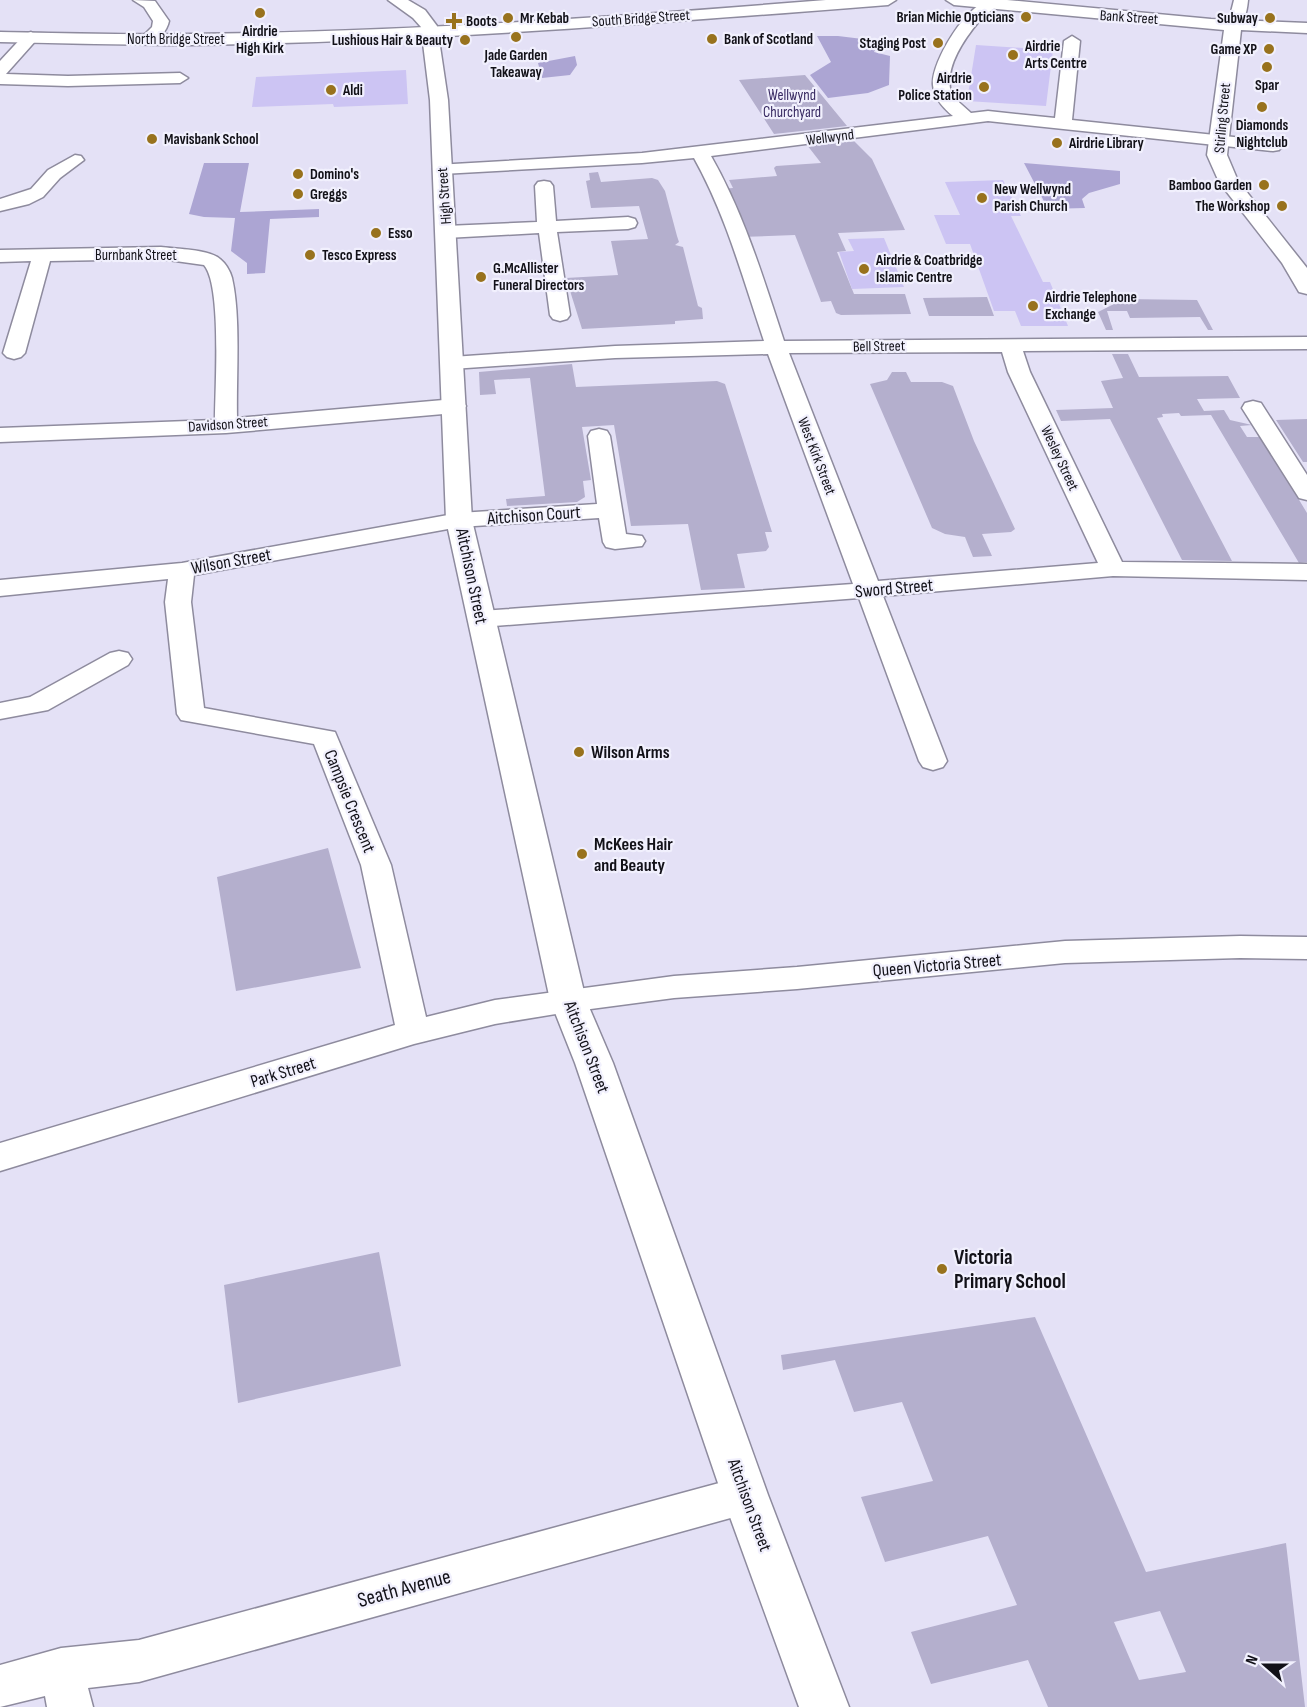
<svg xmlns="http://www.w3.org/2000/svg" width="1307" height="1707" viewBox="0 0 1307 1707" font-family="'Sofia Sans Condensed',sans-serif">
	<rect width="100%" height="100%" fill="#e4e1f6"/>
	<path fill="#b4afcd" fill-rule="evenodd" d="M805,75L847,126L774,134L739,80Z
		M854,141L872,159L905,230L838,233L846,251L837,252L854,294H905L911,314L841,315L836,313L831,301L821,302L820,299L795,235L740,237L721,189L733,188L729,180L777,176L774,168L776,166L821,163L807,145Z
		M598,172L601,182L652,178L658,180L665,191L677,236L679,242L675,245L683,247L698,306L702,308L703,319L675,321V324L582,329L566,278L618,275L611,241L648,239L639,206L591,208L586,181L590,180L589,173Z
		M987,297L994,316H929L923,298Z
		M1124,299L1197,300L1213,330H1208L1200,317L1130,318L1127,311H1107L1113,330H1106L1098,312Z
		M1112,354H1128L1139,377L1228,376L1240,398L1197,399L1204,411L1224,410L1230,420L1252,425L1240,426L1247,437H1261L1307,513V562L1299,563L1211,415L1181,416L1179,413L1162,414L1163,417L1157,418L1232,561L1182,560L1110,419L1061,421L1056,410L1113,408L1101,381L1123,378Z
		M572,364L576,387L717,381L725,384L772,532H765L769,547L766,551L737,554L745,588L701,590L688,524L631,526L614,425L582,427L591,480L583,481L585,497L577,502L507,506L506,499L545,496L530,378L494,380L496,394L480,395L479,372Z
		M892,372H906L911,382H942L953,386L974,441L1015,529L1011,532L982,534L992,556L973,557L965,537L945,534L932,528L870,384L887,380Z
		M1307,419V462H1303L1276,420Z
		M328,848L361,968L236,991L217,877Z
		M379,1252L401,1366L238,1403L224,1285Z
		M1035,1317L1146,1572L1286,1543L1305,1707H1048L1028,1660L931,1684L911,1632L1017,1605L988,1536L885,1562L861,1497L933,1481L902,1402L854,1412L835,1360L783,1370L781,1355ZM1160,1611L1186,1672L1139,1680L1114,1622Z"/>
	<path fill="#aca5d3" d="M817,36H838L879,41L874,52L890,56L889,85L868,93L828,98L810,75L831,62Z
		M575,56L577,65L570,75L542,78L538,63Z
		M204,163H249L240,212L319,209V217L270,219L265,273L247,274V263L231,251L235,218L204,217L189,214Z
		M1024,163L1120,171V184L1089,193L1082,199L1085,208L1048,209Z"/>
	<path fill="#ccc4f3" d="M976,45L1053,50L1046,106L967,101Z
		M406,70L408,104L334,107L333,104L252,107L256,77Z
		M1003,180L1021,216H1011L1043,282H1050L1068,326H1021L1015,311H994L970,244H946L934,215H960L945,182Z
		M884,238L904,287L852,289L839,252L854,251L848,239Z"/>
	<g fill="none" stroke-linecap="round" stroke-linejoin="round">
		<g stroke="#8e8b9e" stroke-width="3">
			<path id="street" d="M133,0L155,1L169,21C167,31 158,41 148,44L140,39L152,27L153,21L144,7Z
				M992,0L998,4C993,10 986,14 980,20C964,39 942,70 952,96L971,113L988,111L1055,118L1064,41L1072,36L1080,41L1072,120L1273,141L1279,142L1282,146L1279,150L1273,151L988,121L711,156C744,214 763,277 784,341L1307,337V349L1023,351L1030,372L1122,562L1307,564V580L1113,576L883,596L947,761L943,767L933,770L923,767L919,761L859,598L481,627L472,624L468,619L472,614L481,611L853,584L768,354L615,358L452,369L444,368L441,363L444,358L452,357L615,346L764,341C743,279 726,215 694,158L642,163L442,174L436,173L433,169L436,165L642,153L953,116C943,108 934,98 933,85C931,62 968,1 992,0ZM1002,352L1008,372L1098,563L878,581L789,353Z
				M1234,0H1248C1247,10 1245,26 1233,29L1225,24L1231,12Z
				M31,32L39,37L6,74L68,76L180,73L188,78L180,83L68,86L0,84V61L25,34Z
				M75,155L81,156L84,160L60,178L43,197L29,204L0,211V199L31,189L48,170Z
				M544,181L550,182L553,186L556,221L628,217L635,219L637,223L635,227L628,229L557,232L570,315L567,319L560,321L553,319L550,315L539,233L446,238L439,236L436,232L439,228L446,226L537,222L535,186L538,182Z
				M161,247C176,249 209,249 220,259C226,264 230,271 232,278C241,317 236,377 237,418L455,399L463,401L466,406L463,411L455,413L226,433L0,442V428L215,420C215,389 222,285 204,265L161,259L50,261L25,353L21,357L14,359L7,357L3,353L31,261L0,262V250Z
				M1253,401L1261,403L1307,475V500L1299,498L1242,408L1245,403Z
				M599,429L607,431L610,436L626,534L642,536L645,541L642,546L615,549L606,547L603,542L599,518L459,527L194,575L191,602L204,708L335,732L391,865L426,1017L495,1000L674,976L797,967L1065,941L1240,936L1307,937V959L1240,958L1065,963L797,989L674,998L568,1012L495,1024L414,1044L0,1171V1143L395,1025L361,865L314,744L181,720L177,714L165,602L168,579L0,596V580L182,563L459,513L597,504L588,436L591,431Z
				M119,651L128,653L132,659L128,665L48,710L0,719V703L30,697L110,653Z
				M745,1476L760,1482L766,1495L760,1508L745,1514L139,1682L88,1688L93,1707H47L45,1696L0,1707V1665L61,1648L139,1640Z"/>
		</g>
		<g stroke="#8e8b9e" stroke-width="3">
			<path id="secondary" d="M826,0H896L888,5C656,23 423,42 191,45C127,45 63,43 0,42V32C64,33 127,35 191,34C403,32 614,17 826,0Z
				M946,0H1007L1211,19L1307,23V33L1241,30L1227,155L1238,181L1307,268V294L1299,292L1282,263L1219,182L1207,155L1224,30L954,5Z"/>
		</g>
		<g stroke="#8e8b9e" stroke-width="3">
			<path id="primary" d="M388,0H408L425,10L437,26L448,100L472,520L586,1000L613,1063L768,1495L849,1707H799L722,1495L575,1063L550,1000L446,520L430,100L421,27L413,18Z"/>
		</g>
		<use href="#street" fill="#fff" fill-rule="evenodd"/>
		<use href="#secondary" fill="#fff" fill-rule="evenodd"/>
		<use href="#primary" fill="#fff" fill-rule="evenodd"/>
	</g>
	<g fill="#98721d" stroke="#f1f0fd" stroke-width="2">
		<circle cx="260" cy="13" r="6"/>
		<circle cx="1026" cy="17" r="6"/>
		<circle cx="508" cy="18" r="6"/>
		<circle cx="1270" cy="18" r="6"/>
		<path d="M451 12h6v6h6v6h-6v6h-6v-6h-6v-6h6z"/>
		<circle cx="516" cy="37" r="6"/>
		<circle cx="712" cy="39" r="6"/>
		<circle cx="465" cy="40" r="6"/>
		<circle cx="938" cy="43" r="6"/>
		<circle cx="1269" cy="49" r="6"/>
		<circle cx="1013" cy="55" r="6"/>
		<circle cx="1267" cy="67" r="6"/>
		<circle cx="984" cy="87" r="6"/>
		<circle cx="331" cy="90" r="6"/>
		<circle cx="1262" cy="107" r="6"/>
		<circle cx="152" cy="139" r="6"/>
		<circle cx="1057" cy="143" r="6"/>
		<circle cx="298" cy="174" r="6"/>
		<circle cx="1264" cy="185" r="6"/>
		<circle cx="298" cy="194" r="6"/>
		<circle cx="982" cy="198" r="6"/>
		<circle cx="1282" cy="206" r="6"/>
		<circle cx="376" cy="233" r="6"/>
		<circle cx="310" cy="255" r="6"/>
		<circle cx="864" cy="269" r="6"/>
		<circle cx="481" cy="277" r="6"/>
		<circle cx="1033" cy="306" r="6"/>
		<circle cx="579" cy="752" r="6"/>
		<circle cx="582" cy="854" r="6"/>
		<circle cx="942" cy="1269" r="6"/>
	</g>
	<g text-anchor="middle" stroke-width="4.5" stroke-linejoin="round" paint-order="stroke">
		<g font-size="15" font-weight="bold" fill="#121118" stroke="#f1f0fd" text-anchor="start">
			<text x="1014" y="22" text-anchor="end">Brian Michie Opticians</text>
			<text x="520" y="23">Mr Kebab</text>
			<text x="1258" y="23" text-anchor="end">Subway</text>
			<text x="466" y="26">Boots</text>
			<text x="260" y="36" text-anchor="middle">Airdrie<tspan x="260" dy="17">High Kirk</tspan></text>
			<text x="724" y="44">Bank of Scotland</text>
			<text x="453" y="45" text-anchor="end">Lushious Hair &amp; Beauty</text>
			<text x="926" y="48" text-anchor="end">Staging Post</text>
			<text x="1025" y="51">Airdrie<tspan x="1025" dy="17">Arts Centre</tspan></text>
			<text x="1257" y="54" text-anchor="end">Game XP</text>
			<text x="516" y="60" text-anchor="middle">Jade Garden<tspan x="516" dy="17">Takeaway</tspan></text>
			<text x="972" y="83" text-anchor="end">Airdrie<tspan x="972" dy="17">Police Station</tspan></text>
			<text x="1267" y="90" text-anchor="middle">Spar</text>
			<text x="343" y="95">Aldi</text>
			<text x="1262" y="130" text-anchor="middle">Diamonds<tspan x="1262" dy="17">Nightclub</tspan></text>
			<text x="164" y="144">Mavisbank School</text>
			<text x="1069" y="148">Airdrie Library</text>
			<text x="310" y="179">Domino's</text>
			<text x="1252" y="190" text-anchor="end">Bamboo Garden</text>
			<text x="994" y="194">New Wellwynd<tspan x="994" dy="17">Parish Church</tspan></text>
			<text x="310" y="199">Greggs</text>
			<text x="1270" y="211" text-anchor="end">The Workshop</text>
			<text x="388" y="238">Esso</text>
			<text x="322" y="260">Tesco Express</text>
			<text x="876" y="265">Airdrie &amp; Coatbridge<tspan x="876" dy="17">Islamic Centre</tspan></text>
			<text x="493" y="273">G.McAllister<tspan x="493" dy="17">Funeral Directors</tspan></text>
			<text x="1045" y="302">Airdrie Telephone<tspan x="1045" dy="17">Exchange</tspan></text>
		</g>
		<g font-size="15" fill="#121118" stroke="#f1f0fd">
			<text transform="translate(1129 17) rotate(4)" y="5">Bank Street</text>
			<text transform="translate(641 18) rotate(-4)" y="5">South Bridge Street</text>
			<text x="176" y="44">North Bridge Street</text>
			<text transform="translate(1222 118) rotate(-85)" y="5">Stirling Street</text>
			<text transform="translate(830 137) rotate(-7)" y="5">Wellwynd</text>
			<text transform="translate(444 196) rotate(-94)" y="5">High Street</text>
			<text x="136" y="260">Burnbank Street</text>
			<text transform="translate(879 346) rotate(-1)" y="5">Bell Street</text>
			<text transform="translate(228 424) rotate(-4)" y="5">Davidson Street</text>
			<text transform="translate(817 456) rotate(69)" y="5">West Kirk Street</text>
			<text transform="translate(1060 458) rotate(65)" y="5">Wesley Street</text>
		</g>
		<g font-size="15" fill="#372961" stroke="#f1f0fd">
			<text x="792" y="100">Wellwynd<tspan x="792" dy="17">Churchyard</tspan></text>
		</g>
		<g font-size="18" fill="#121118" stroke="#f1f0fd">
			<text transform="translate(534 515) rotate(-4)" y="6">Aitchison Court</text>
			<text transform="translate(231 561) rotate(-10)" y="6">Wilson Street</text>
			<text transform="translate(472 576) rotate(78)" y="6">Aitchison Street</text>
			<text transform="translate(894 588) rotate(-5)" y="6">Sword Street</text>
			<text transform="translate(350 801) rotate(68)" y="6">Campsie Crescent</text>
			<text transform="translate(937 965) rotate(-5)" y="6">Queen Victoria Street</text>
			<text transform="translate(587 1047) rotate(69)" y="6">Aitchison Street</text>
			<text transform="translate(283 1072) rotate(-17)" y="6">Park Street</text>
			<text transform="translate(750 1505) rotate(70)" y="6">Aitchison Street</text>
		</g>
		<g font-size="18" font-weight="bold" fill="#121118" stroke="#f1f0fd" text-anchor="start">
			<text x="591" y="758">Wilson Arms</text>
			<text x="594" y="850">McKees Hair<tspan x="594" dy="21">and Beauty</tspan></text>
		</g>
		<g font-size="21" font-weight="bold" fill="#121118" stroke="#f1f0fd" text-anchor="start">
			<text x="954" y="1264">Victoria<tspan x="954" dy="24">Primary School</tspan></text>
		</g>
		<g font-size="21" fill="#121118" stroke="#f1f0fd">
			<text transform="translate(404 1588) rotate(-15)" y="7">Seath Avenue</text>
		</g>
	</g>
	<g transform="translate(1265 1665) rotate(291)" stroke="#f1f0fd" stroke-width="4.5" paint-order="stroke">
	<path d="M0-4.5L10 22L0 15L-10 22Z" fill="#121118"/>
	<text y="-9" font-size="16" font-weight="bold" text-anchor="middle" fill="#121118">N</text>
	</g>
</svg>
